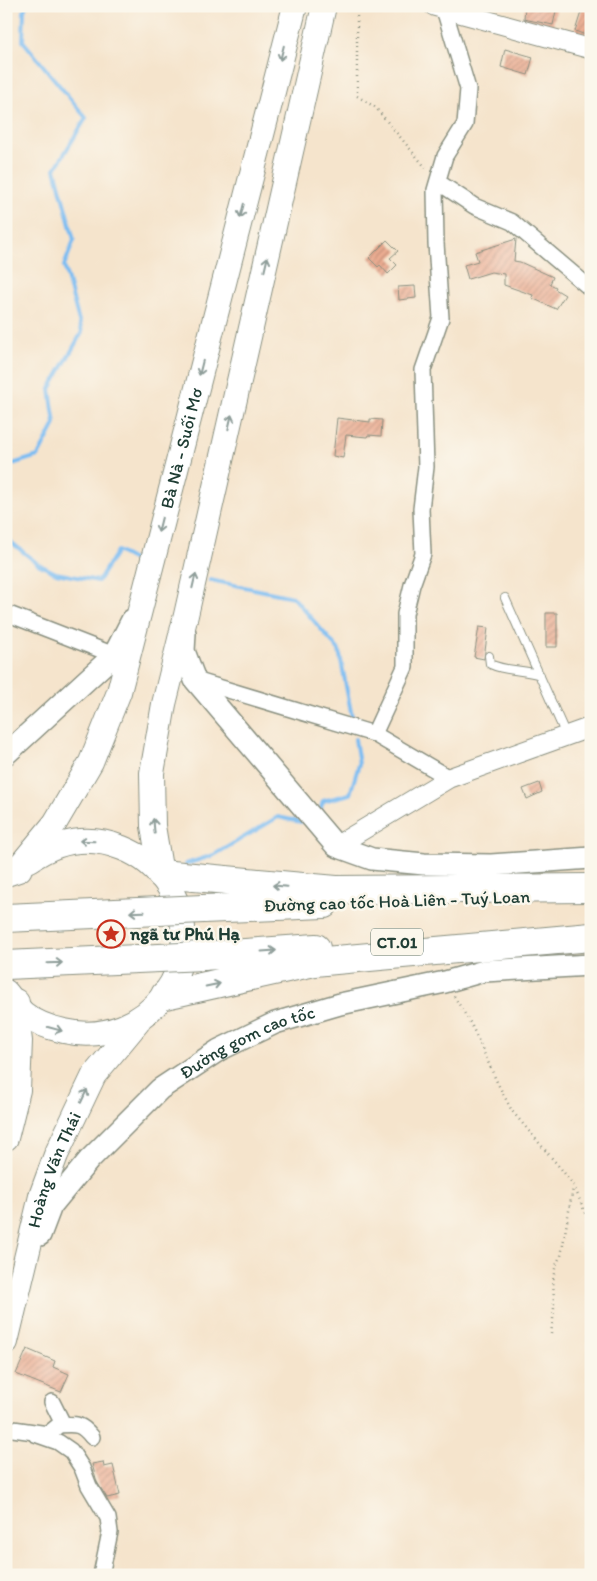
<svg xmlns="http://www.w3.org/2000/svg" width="597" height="1581" viewBox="0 0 597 1581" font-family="Itim,sans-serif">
	<defs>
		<pattern id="building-hatch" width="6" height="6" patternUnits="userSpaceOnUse" patternTransform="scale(1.25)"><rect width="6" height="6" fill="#ebac91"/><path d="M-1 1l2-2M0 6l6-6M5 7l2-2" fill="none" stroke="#be8d77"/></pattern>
	</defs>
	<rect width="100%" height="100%" fill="#fbf7ec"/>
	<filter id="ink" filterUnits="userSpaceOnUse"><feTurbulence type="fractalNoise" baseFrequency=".02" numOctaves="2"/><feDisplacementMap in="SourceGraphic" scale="10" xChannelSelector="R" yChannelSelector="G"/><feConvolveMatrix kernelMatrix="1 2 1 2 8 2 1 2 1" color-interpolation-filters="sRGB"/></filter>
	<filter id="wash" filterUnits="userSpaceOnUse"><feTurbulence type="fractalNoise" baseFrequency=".0096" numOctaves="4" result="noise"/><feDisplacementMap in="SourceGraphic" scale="20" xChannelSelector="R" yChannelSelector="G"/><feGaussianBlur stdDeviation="1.12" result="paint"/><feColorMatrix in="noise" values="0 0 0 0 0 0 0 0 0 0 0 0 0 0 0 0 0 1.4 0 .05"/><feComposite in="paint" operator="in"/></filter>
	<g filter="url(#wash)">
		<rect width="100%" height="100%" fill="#f5e4cc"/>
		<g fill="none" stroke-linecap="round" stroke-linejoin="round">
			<path stroke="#7dbdf2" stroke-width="4" d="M6,466L38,456L55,424L50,389L82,332L64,266L74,240L55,169L86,118L23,41L24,11L26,6
				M6,538L38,564L56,573L98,581L117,551L139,563
				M210,580L293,597L339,650L352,717
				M319,815L323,801L350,794L359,764L355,739
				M186,864L214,855L278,817L301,822"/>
		</g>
		<g id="blocks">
			<path fill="url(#building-hatch)" d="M525,6H557L553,25L524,19Z
				M583,6H591V37L575,31Z
				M505,49L533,57L528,75L501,67Z
				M516,239L514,261L520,262L553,277L550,284L556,287L555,289L565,295L556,309L532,298L533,295L504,285V274L491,272L468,279L464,265L478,261L475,252Z
				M387,240L398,251L390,258L397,265L388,274L380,265L378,267L369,258Z
				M415,286L416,298L399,300L398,287Z
				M337,418L370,422V419L382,420L381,436L368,435L367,437L346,435L343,458L333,456Z
				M546,613H557V647H546Z
				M479,627L488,628L484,659L474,657Z
				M539,783L542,792L527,799L523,789Z
				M27,1349L55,1361L53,1367L69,1374L61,1392L16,1374Z
				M103,1462L104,1467L113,1465L120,1495L107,1498L97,1482L92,1464Z"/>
		</g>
	</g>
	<g filter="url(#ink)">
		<use href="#blocks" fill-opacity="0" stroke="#8a9080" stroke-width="1"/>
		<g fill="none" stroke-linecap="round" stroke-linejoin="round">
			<g stroke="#8a9080" stroke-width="10">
				<path id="service" d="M505,598L566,735
					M489,656L490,664C507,672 524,669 540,675"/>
			</g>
			<g stroke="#8a9080" stroke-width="18">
				<path id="minor" d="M444,9L468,89L465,124L445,156L435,190L436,243L441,318L423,370L426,467L421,509L423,554L412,585L405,614V667L374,734L449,778
					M438,182L474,206L512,222L591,289
					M6,613L114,655
					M195,680L374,734
					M59,1425C76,1424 81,1423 92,1437
					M6,1428L48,1434L59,1425L61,1420L52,1402
					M35,1434L58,1442L71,1451L82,1468L89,1486L108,1518L110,1532L101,1575"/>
			</g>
			<g stroke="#8a9080" stroke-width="21">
				<path id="tertiary" d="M434,6L591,49
					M336,846L449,778L591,727"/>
			</g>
			<g stroke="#8a9080" stroke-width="24">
				<g id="secondary">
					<path d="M185,633L184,651L195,680L336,846L372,859L424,864L491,865L591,858"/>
					<path d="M6,754L114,655L132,620"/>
					<path id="s1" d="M40,1235L51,1206L89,1160L160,1089L219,1050L275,1023L340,1004L445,982L484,971L591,965"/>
				</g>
			</g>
			<g stroke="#8a9080" stroke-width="26">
				<g id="primary">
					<path id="s2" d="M18,868L55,823L91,762L119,692L295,6"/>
					<path d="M161,874L153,826L152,773L164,704L186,615L324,6"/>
					<path d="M6,992C12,999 17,1007 23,1013C34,1022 50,1028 64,1031C147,1050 213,962 170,889C159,870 143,856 122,848C90,835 58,840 30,860"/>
					<path d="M6,1138L18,1090L20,1041L15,1003"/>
					<path id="s3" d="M6,1342L41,1196L56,1155L94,1075L138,1022"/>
				</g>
			</g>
			<g stroke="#8a9080" stroke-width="30">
				<path id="motorway" d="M6,872L18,868
					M161,874L336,890L591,888
					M203,909L324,904
					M203,956L316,948
					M165,995L314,962L591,937
					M6,1003H15"/>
			</g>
			<path stroke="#8a9080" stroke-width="2.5" stroke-dasharray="1 4" stroke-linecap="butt" d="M357,6V96L375,107L426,168
				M454,996L471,1024L497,1082L512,1111L562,1170L574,1186L591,1227
				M551,1334C552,1325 554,1315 554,1306C554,1289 550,1271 561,1256L573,1188"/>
			<use href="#service" stroke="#fff" stroke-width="8"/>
			<use href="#minor" stroke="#fff" stroke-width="15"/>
			<use href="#tertiary" stroke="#fff" stroke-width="19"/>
			<use href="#secondary" stroke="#fff" stroke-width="21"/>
			<use href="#primary" stroke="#fff" stroke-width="24"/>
			<use href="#motorway" stroke="#fff" stroke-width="28"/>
			<g stroke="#8a9080" stroke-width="30" stroke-linecap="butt">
				<path id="motorway-bridge" d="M6,918L203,909
					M6,965L203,956"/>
			</g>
			<use href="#motorway-bridge" stroke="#fff" stroke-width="28"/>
		</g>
		<defs><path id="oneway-shaft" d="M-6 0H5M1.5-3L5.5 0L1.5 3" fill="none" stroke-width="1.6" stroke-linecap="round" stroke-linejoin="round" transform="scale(1.25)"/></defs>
		<g stroke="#8f9e9a">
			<use href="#oneway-shaft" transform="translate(282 53) rotate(104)"/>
			<use href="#oneway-shaft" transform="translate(242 211) rotate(104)"/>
			<use href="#oneway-shaft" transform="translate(266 264) rotate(-77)"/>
			<use href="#oneway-shaft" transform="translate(201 368) rotate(104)"/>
			<use href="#oneway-shaft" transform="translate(230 422) rotate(-77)"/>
			<use href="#oneway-shaft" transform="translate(160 525) rotate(104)"/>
			<use href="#oneway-shaft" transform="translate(194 581) rotate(-77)"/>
			<use href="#oneway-shaft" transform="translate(154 826) rotate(-95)"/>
			<use href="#oneway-shaft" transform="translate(87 841) rotate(-178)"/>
			<use href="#oneway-shaft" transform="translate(280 886) rotate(-175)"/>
			<use href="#oneway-shaft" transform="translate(137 912) rotate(178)"/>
			<use href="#oneway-shaft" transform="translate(269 951) rotate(-4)"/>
			<use href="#oneway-shaft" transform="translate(55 963) rotate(-2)"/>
			<use href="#oneway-shaft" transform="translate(213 985) rotate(-12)"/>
			<use href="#oneway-shaft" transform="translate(55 1029) rotate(15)"/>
			<use href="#oneway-shaft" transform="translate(84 1096) rotate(-65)"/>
		</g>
	</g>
	<defs>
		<g id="sight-ring" transform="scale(1.4375)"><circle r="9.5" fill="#fbf7ec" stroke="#c8321e" stroke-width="1.5"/><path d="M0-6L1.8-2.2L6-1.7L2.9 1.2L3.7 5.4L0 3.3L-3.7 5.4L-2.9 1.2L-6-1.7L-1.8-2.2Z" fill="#c8321e"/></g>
	</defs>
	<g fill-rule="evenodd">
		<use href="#sight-ring" x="111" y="934"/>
	</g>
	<g text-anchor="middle" stroke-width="5" stroke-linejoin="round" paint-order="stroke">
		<rect fill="#fbf7ec" stroke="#61756b" stroke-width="1" x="371" y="928.5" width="52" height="27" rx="4"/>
		<g font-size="16" font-weight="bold" fill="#1f3d34">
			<text x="397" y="948">CT.01</text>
		</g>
		<g font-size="18" fill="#1f3d34" stroke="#fbf7ec">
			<text dy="6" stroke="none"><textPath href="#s2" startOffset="456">Bà Nà - Suối Mơ</textPath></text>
			<text transform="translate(397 901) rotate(-2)" y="6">Đường cao tốc Hoà Liên - Tuý Loan</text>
			<text dy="6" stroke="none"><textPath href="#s1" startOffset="291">Đường gom cao tốc</textPath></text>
			<text dy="6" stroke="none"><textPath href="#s3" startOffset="179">Hoàng Văn Thái</textPath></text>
		</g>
		<g font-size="18" font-weight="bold" fill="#1f3d34" stroke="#fbf7ec" text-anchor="start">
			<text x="130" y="940">ngã tư Phú Hạ</text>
		</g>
	</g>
	<rect width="597" height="1581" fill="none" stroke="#fbf7ec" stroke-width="25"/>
</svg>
